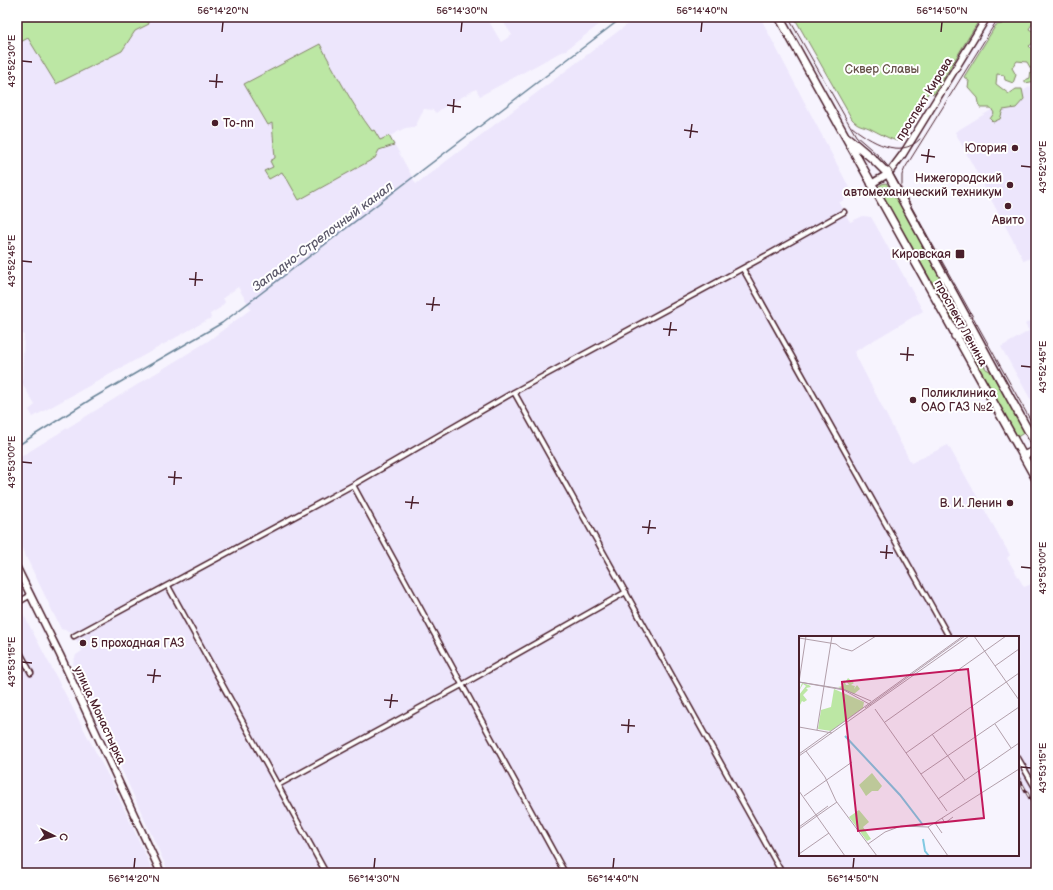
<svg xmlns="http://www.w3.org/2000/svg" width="1053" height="890" viewBox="0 0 1053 890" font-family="'Balsamiq Sans',sans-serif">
	<rect width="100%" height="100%" fill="#f7f4fe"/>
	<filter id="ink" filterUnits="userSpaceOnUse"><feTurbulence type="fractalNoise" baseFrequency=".025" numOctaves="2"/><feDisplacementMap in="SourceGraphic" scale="8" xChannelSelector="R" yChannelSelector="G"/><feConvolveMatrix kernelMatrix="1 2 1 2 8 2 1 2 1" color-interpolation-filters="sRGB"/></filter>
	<g filter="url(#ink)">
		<path fill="#ede6fc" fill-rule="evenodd" d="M145,17H484L486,19L487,18L501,42L512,35L500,17H609L566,50L559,53L480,96L476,89L441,109L436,113L433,110L424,109L415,127L405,128L390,136L416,184L637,17H760L851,191L852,194L839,203L850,222L863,216L871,217L874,222L923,311L854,352L911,463L948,445L1010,555L1007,558L1024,587L1036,582V873H169L73,663L76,655L82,651L72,632L61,629L17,538V459L208,341L251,309L238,287L223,298L225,302L220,308L210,314L211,318L33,417L29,410L35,405L22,383L24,334L19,336L17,327V44L28,38L122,51L135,31L149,24ZM800,637H1018V855H800Z
			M1036,83V255L1024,261L955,132Z
			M1036,318V409L1001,347L1029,331L1025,324Z
			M17,602L112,783L154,873H17Z"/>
		<path fill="#bce7a4" stroke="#838368" d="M17,17H145L149,24L135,31L122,51L56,84L28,38L17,44Z
			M794,17H981L934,94L929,92L897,141C887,138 879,133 869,128C862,125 858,126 852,119Z
			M1000,17H1036V24H1032L1029,29L1036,33V41L1029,46L1034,51L1036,50V81L1025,83V80L1030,78L1031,69L1027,62L1017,61L1012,68L1016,75L1013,83L1005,80L1004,75L997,74L996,84L1009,94L1016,89H1022L1024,99L1016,108L1003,110L1000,119L993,122L990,119L994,113L991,108H980L978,98L968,87L969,81L964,77L996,25L1002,24L999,19Z
			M320,44C336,74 352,104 372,131L374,130L380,140L389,136L394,145L379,150L375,158L299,200L287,179H286L282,172L269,179L264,171L273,167L270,161L275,158L272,123L268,125L244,84Z
			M886,183L893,192L961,316L959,322L957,323L954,321L878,187L882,184Z
			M965,338L969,339L986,369L990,371L1025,432L1016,438L963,344Z"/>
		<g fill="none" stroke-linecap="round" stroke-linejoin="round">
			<path stroke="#6b8599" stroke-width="1.5" d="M17,446L93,398L222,323L623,17"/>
			<g stroke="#4a1f2b" stroke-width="7">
				<path id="street" d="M743,269L949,637
					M514,392L782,873
					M353,485L565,873
					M168,586L326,873
					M17,603L31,595
					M74,636L353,485L514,392L771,253L844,212
					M17,647L31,673
					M1018,758L1036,789
					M278,785L462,685L626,592"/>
			</g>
			<g stroke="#4a1f2b" stroke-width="9">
				<path id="secondary" d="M871,184L888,174L903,154L987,17
					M17,568L60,655L161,873"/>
			</g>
			<g stroke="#4a1f2b" stroke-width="10">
				<path id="primary" d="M779,17C864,171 949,325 1036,479
					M848,138L874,160L888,174L1036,445
					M955,336L971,327
					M1023,456L1036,450"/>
			</g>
			<use href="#street" stroke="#fff" stroke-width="4"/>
			<use href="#secondary" stroke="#fff" stroke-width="6"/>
			<use href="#primary" stroke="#fff" stroke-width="7"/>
			<path stroke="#4a1f2b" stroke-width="1" d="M788,17L856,136L879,156L891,170L1036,430
				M852,127C870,141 900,160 920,139
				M902,185V175L905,168L999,17"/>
			<g stroke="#4a1f2b" stroke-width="3">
				<path id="rail" d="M1018,777L1036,809"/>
			</g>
			<use href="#rail" stroke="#fff" stroke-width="1.5" stroke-dasharray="4.5" stroke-linecap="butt"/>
		</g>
	</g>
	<path fill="none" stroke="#4a1f2b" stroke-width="1.5" d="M222,32L223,22M461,32L462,22M701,32L702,22M941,32L942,22M22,61L32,62M209,81L223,82M216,88L217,74M447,105L461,107M453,113L454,99M684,130L698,132M690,138L692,124M921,155L935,157M927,163L929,149M1021,166L1031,167M22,261L32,262M189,279L203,280M195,286L196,272M426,304L440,305M432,311L434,297M663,329L677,330M669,336L671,322M900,354L914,355M907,361L908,347M1021,366L1031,367M22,462L32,463M168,477L182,478M174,485L175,471M405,502L419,503M411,509L413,496M642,527L656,528M648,534L650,520M880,552L893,553M886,559L887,545M1021,567L1031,568M22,662L32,663M147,675L161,676M153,683L155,669M384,700L398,701M390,708L392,694M621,725L635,726M628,733L629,719M1021,767L1031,768M134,868L135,858M374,868L375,858M613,868L614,858M853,868L854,858"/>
	<g fill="#4a1f2b" stroke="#fff" stroke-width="1.5">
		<circle cx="215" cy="123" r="4"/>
		<circle cx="1015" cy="148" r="4"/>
		<circle cx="1010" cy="185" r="4"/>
		<circle cx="1008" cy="206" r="4"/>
		<rect x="955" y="249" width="10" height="10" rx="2"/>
		<circle cx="913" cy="400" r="4"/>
		<circle cx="1010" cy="503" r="4"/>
		<circle cx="83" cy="643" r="4"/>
	</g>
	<g text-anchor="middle" stroke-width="4" stroke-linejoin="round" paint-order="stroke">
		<g font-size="12" fill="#665149" stroke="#fff">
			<text x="882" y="73">Сквер Славы</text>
		</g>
		<g font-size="12" fill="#4a1f2b" stroke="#fff">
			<text transform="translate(924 99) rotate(-58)" y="4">проспект Кирова</text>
			<text transform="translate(961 323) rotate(61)" y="4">проспект Ленина</text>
			<text transform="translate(100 715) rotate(65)" y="4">улица Монастырка</text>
		</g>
		<g font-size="12" fill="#4a1f2b" stroke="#fff" text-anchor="end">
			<text x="223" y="127" text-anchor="start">To-nn</text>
			<text x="1007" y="152">Югория</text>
			<text x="1002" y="182">Нижегородский<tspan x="1002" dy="14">автомеханический техникум</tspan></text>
			<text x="1008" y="224" text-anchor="middle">Авито</text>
			<text x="951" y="258">Кировская</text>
			<text x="921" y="397" text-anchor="start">Поликлиника<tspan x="921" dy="14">ОАО ГАЗ №2</tspan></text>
			<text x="1002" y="507">В. И. Ленин</text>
			<text x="91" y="647" text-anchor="start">5 проходная ГАЗ</text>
		</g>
		<g font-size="13" font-style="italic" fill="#5d5a6b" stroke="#fff">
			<text transform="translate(322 236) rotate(-37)" y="5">Западно-Стрелочный канал</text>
		</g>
	</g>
	<g transform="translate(799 636)">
		<rect width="220" height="220" fill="#f7f4fe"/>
		<path d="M49,42L55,47L52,49L56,50L55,53L58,49L61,53L55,58L39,51L44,50L45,44L47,49H50L47,45ZM3,47L10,49L12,51L7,52L9,54L4,59L8,64L5,66L9,68L3,65L0,71V59L7,50L4,48L0,55ZM35,53L65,66L64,72L32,95L19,93L22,74L32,71ZM73,137L83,150L79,155H73L67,160L60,149ZM60,174L70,186L64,191L72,203L68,205L50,181Z" fill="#bce7a4"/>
		<path fill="none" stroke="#81c9e2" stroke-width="2" d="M46,100L101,159L124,189M124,203L126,215L130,220"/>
		<path fill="none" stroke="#b29faa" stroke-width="1" d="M175,0L220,64M0,2L37,8L42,12L53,15L77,0M196,30L220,13M0,46L45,54L72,69M0,46L7,0M0,46L44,53L72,65M66,72L166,0M76,73L148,175M86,86L207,0M196,88L212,112M0,91L33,97M18,94L33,0M133,98L166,144M7,115L26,141L37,165L78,220M107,117L220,37M0,118L164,0M0,120L170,0M122,138L220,71M0,155L46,220M5,160L53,126M139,163L220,107M18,178L29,170M18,180L38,166M143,182L146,187L154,181M136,187L143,197M0,191L18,178M129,191L149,220M0,193L18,180M69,208L86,196L102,190L129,191L220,133M0,218L30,197"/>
		<path fill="#c2185b" fill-opacity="0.15" stroke="#c2185b" stroke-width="2" d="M169,33L185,182L59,195L43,46Z"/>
		<rect width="220" height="220" fill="none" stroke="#4a1f2b" stroke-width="2"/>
	</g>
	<rect width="1053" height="890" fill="none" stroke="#fff" stroke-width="44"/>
	<g transform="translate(54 836) rotate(96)" stroke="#ffffff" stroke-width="3" paint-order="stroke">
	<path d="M0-3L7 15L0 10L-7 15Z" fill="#4a1f2b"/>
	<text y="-6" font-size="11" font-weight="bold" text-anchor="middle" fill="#4a1f2b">С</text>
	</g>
	<rect x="22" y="22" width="1009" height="846" fill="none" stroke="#4a1f2b" stroke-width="1.5"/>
	<g font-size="10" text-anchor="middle" fill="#4a1f2b">
		<text x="223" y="14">56°14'20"N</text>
		<text x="462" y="14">56°14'30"N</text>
		<text x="702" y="14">56°14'40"N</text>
		<text x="942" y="14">56°14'50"N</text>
		<text transform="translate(11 61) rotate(-90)" y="4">43°52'30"E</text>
		<text transform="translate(1042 167) rotate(-90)" y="4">43°52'30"E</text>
		<text transform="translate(11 261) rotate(-90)" y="4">43°52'45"E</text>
		<text transform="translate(1042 367) rotate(-90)" y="4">43°52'45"E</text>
		<text transform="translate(11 462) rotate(-90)" y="4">43°53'00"E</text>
		<text transform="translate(1042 568) rotate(-90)" y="4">43°53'00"E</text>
		<text transform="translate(11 662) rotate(-90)" y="4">43°53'15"E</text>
		<text transform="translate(1042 768) rotate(-90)" y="4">43°53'15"E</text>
		<text x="134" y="882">56°14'20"N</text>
		<text x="374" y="882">56°14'30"N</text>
		<text x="613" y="882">56°14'40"N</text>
		<text x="853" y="882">56°14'50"N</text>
	</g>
</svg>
